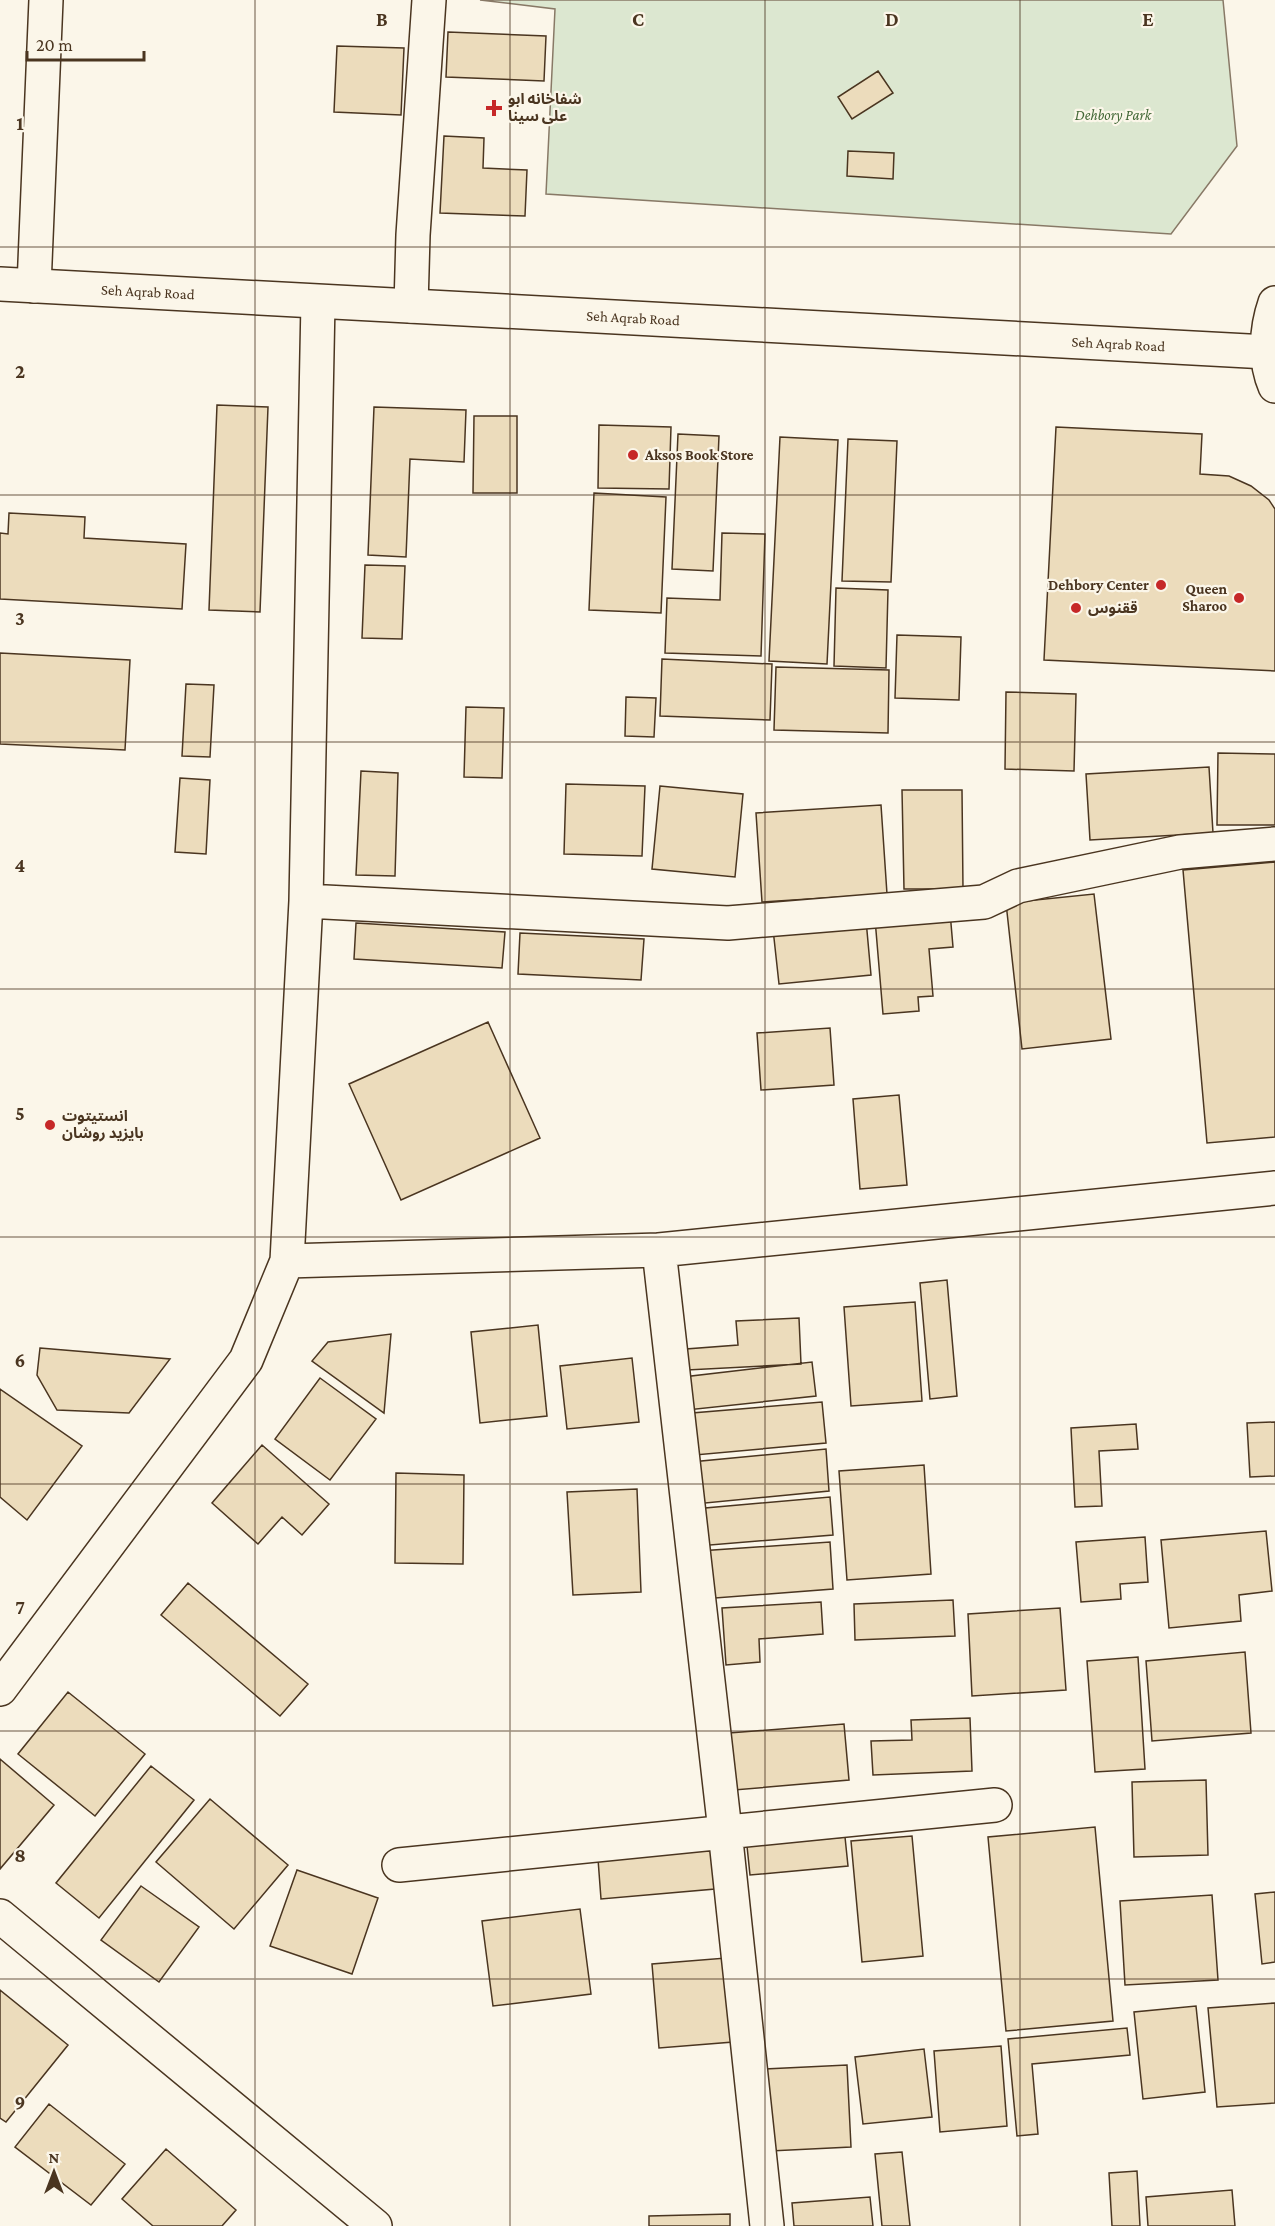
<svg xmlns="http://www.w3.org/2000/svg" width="1275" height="2226" viewBox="0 0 1275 2226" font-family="'Crimson Pro','Noto Sans Arabic',serif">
	<rect width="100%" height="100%" fill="#fbf6e9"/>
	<path fill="#dce7d0" stroke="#887966" stroke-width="1.5" d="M480,0H1223L1237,146L1171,234L546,194L555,9Z"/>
	<path fill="#ecdcbc" stroke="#4a3520" stroke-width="1.5" d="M448,32L546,36L544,81L446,77Z
		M337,46L404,48L401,115L334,112Z
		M878,71L893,93L852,119L838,97Z
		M444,136L484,138L483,168L527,170L525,216L440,213Z
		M848,151L894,153L893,179L847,176Z
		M217,405L268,407L260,612L209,610Z
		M374,407L466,410L464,462L410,459L406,557L368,555Z
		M474,416H517V493H473Z
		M599,425L671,427L669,489L598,488Z
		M1056,427L1202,434L1200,474L1229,476L1251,486L1269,500L1275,509V671L1044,660Z
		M678,434L719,436L713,571L672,569Z
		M780,437L838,440L827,664L769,661Z
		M848,439L897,441L891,582L842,581Z
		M594,493L666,497L661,613L589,610Z
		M9,513L85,517L84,538L186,544L182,609L0,599V533L8,534Z
		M722,533L765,534L761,656L665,653L667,598L720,600Z
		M365,565L405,566L402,639L362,638Z
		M836,588L888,590L886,668L834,666Z
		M897,635L961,637L959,700L895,698Z
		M0,653L130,660L125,750L0,744Z
		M662,659L772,664L770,720L660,716Z
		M776,667L889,670L888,733L774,730Z
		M186,684L214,685L210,757L182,756Z
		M1006,692L1076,694L1074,771L1005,769Z
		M626,697L656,698L654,737L625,736Z
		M466,707L504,708L502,778L464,777Z
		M1218,753L1275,754V825H1217Z
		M1209,767L1213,833L1090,840L1086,774Z
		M361,771L398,773L395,876L356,875Z
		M180,778L210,780L206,854L175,852Z
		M566,784L645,786L642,856L564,854Z
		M660,786L743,794L735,877L652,869Z
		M902,790H962L963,889H904Z
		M881,805L887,894L762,902L756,813Z
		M1275,862V1137L1207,1143L1183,870Z
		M1094,894L1111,1039L1022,1049L1006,903Z
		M950,912L953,947L929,949L933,996L918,997L919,1011L883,1014L875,919Z
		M866,920L871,975L779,984L773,929Z
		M356,923L505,932L502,968L354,959Z
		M520,933L644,939L641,980L518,974Z
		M488,1022L540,1138L401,1200L349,1084Z
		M830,1028L834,1085L761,1090L757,1033Z
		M899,1095L907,1185L860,1189L853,1099Z
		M947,1280L957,1396L930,1399L920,1283Z
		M915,1302L922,1401L851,1406L844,1307Z
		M799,1318L801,1364L687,1370L686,1349L738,1345L736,1321Z
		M538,1325L547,1416L480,1423L471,1332Z
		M391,1334L384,1413L312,1361L328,1342Z
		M40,1348L170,1359L129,1413L57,1410L37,1375Z
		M632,1358L639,1422L567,1429L560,1366Z
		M812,1362L816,1396L687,1410L683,1377Z
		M320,1378L376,1419L330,1480L275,1439Z
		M0,1389L82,1446L27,1520L0,1497Z
		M822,1402L826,1443L695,1455L692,1413Z
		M1275,1422V1476L1250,1477L1247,1423Z
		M1136,1424L1138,1449L1099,1451L1102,1506L1075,1507L1071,1428Z
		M262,1445L329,1504L302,1535L282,1517L258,1544L212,1503Z
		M826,1449L829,1491L695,1504L691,1462Z
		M924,1465L931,1574L847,1580L839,1471Z
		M396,1473L464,1475L463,1564L395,1563Z
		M637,1489L641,1592L573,1595L567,1492Z
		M830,1497L833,1535L698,1546L694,1509Z
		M1266,1531L1272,1591L1239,1595L1241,1621L1169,1628L1161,1540Z
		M1145,1537L1148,1582L1120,1584L1121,1599L1081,1602L1076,1542Z
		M830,1542L833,1589L702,1599L699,1551Z
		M188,1583L308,1684L280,1716L161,1615Z
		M953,1600L955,1636L855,1640L854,1604Z
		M821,1602L823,1634L759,1639L760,1662L726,1665L722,1608Z
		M1060,1608L1066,1690L972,1696L968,1614Z
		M1245,1652L1251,1733L1152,1741L1146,1661Z
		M1138,1657L1145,1769L1095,1772L1087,1661Z
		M68,1692L145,1754L95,1816L18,1754Z
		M970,1718L972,1771L873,1775L871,1741L912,1740L911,1720Z
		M844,1724L849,1780L734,1790L729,1733Z
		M0,1759L54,1805L0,1869Z
		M151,1766L194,1800L99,1918L56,1883Z
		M1206,1780L1208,1855L1134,1857L1132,1782Z
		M210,1799L288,1865L234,1929L156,1862Z
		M1095,1827L1113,2021L1006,2031L988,1837Z
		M912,1836L923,1956L862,1962L851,1841Z
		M845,1837L848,1866L750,1875L747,1846Z
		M711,1848L715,1889L601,1899L598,1859Z
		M297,1870L378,1898L352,1974L270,1946Z
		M141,1886L199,1927L159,1982L101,1940Z
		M1275,1892V1962L1262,1964L1255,1894Z
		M1212,1895L1218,1980L1125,1985L1120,1901Z
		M580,1909L591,1994L493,2006L482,1921Z
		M726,1958L733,2042L659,2048L652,1964Z
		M0,1990L68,2045L6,2122L0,2118Z
		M1275,2003V2103L1217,2107L1208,2008Z
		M1196,2006L1205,2092L1143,2099L1134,2012Z
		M1127,2028L1130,2055L1032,2064L1038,2134L1017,2136L1008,2039Z
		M1001,2046L1007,2126L940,2132L934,2051Z
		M924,2049L932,2117L863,2124L855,2057Z
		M847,2065L851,2147L770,2151L765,2069Z
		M49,2104L125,2164L91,2205L15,2147Z
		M166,2149L236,2210L222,2226H153L122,2199Z
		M902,2152L910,2226H882L875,2154Z
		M1137,2171L1140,2226H1112L1109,2173Z
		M1232,2190L1235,2226H1148L1146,2197Z
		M870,2197L873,2226H794L792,2203Z
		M730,2214V2226H649V2216Z"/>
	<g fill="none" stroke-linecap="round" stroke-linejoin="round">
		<g stroke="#4a3520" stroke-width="36">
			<path id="street" d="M34,286L46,0
				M411,306L413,235L429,0
				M306,901L728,923L984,902L1018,886L1180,852L1275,844
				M659,1250L725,1831L767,2226
				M287,1261L659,1250L1275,1188
				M0,1689L246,1360L287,1261L306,901L318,302
				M399,1865L995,1805
				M0,1916L375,2226"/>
		</g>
		<g stroke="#4a3520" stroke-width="36">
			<g id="highway">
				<path id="s1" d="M0,284L1267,352"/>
				<path d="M1275,303C1266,329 1264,361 1275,386"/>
			</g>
		</g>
		<use href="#street" stroke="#fbf6e9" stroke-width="33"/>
		<use href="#highway" stroke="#fbf6e9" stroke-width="33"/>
	</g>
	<path fill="none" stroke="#4a3520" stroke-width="1.5" stroke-opacity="0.55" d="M255,0V2226M510,0V2226M765,0V2226M1020,0V2226M0,247H1275M0,495H1275M0,742H1275M0,989H1275M0,1237H1275M0,1484H1275M0,1731H1275M0,1979H1275"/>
	<g fill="#c62828" stroke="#fbf6e9" stroke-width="2">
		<path d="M491 99h6v6h6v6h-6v6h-6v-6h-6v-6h6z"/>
		<circle cx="633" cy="455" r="6"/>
		<circle cx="1161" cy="585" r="6"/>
		<circle cx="1239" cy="598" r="6"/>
		<circle cx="1076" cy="608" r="6"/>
		<circle cx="50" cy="1125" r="6"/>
	</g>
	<g text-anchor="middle" stroke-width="4.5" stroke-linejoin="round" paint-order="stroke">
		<g font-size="15" font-weight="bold" fill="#4a3520" stroke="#fbf6e9" text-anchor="start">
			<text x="508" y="104">شفاخانه ابو<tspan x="508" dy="17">علی سینا</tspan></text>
			<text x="645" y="460">Aksos Book Store</text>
			<text x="1149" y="590" text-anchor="end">Dehbory Center</text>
			<text x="1227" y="594" text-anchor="end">Queen<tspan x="1227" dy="17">Sharoo</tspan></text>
			<text x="1088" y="613">ققنوس</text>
			<text x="62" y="1121">انستیتوت<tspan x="62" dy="17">بایزید روشان</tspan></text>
		</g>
		<g font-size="15" font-style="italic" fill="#436837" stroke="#fbf6e9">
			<text x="1113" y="120">Dehbory Park</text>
		</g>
		<g font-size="15" fill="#4a3520" stroke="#fbf6e9">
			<text dy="5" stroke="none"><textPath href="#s1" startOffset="148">Seh Aqrab Road</textPath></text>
			<text dy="5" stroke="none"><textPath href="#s1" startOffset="634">Seh Aqrab Road</textPath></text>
			<text dy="5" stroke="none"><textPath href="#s1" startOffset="1120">Seh Aqrab Road</textPath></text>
		</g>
	</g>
	<g font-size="20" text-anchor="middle" font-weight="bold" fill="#4a3520" stroke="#fbf6e9" stroke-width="4.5" stroke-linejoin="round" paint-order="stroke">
		<text x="382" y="26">B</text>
		<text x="638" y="26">C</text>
		<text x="892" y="26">D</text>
		<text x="1148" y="26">E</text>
		<text x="20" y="130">1</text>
		<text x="20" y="378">2</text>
		<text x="20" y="625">3</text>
		<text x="20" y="872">4</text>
		<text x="20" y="1120">5</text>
		<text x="20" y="1367">6</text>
		<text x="20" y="1614">7</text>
		<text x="20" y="1862">8</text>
		<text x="20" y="2109">9</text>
	</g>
	<g transform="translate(54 2172)" stroke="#fbf6e9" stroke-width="4.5" paint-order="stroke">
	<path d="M0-4.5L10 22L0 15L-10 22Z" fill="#4a3520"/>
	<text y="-9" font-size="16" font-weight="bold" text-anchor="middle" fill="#4a3520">N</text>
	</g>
	<path d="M27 51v9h117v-9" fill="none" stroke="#4a3520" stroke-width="3"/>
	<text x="36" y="51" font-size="18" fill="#4a3520" stroke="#fbf6e9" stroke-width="4.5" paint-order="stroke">20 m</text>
</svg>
